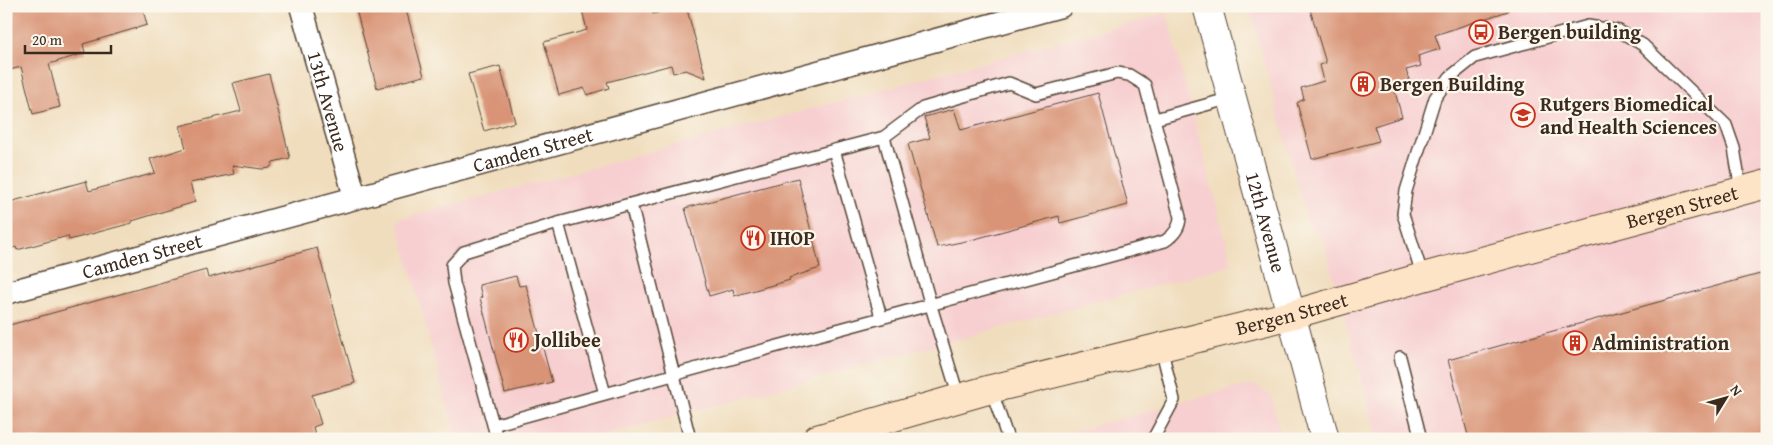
<svg xmlns="http://www.w3.org/2000/svg" width="1773" height="445" viewBox="0 0 1773 445" font-family="'Gentium Book Plus',serif">
	<rect width="100%" height="100%" fill="#fbf7ec"/>
	<filter id="ink" filterUnits="userSpaceOnUse"><feTurbulence type="fractalNoise" baseFrequency=".02" numOctaves="2"/><feDisplacementMap in="SourceGraphic" scale="10" xChannelSelector="R" yChannelSelector="G"/><feConvolveMatrix kernelMatrix="1 2 1 2 8 2 1 2 1" color-interpolation-filters="sRGB"/></filter>
	<filter id="wash" filterUnits="userSpaceOnUse"><feTurbulence type="fractalNoise" baseFrequency=".0096" numOctaves="4" result="noise"/><feDisplacementMap in="SourceGraphic" scale="20" xChannelSelector="R" yChannelSelector="G"/><feGaussianBlur stdDeviation="1.12" result="paint"/><feColorMatrix in="noise" values="0 0 0 0 0 0 0 0 0 0 0 0 0 0 0 0 0 1.4 0 .05"/><feComposite in="paint" operator="in"/></filter>
	<g filter="url(#wash)">
		<rect width="100%" height="100%" fill="#f0ddbd"/>
		<path fill="#f7cfd0" d="M1249,6H1767V439H1377L1323,238L1308,224Z
			M1167,13L1232,265L591,439H456L397,220Z
			M1254,384L1271,396L1282,439H1046L1200,397Z"/>
		<g id="blocks">
			<path fill="#d99477" d="M6,6H142L147,25L83,44L85,53L49,64L60,107L33,114L21,67L6,71Z
				M355,6H405L424,76L377,88Z
				M581,6H651L653,14L686,6L706,78L686,70L673,73L671,65L607,82L609,88L587,95L584,88L559,95L544,42L587,30Z
				M1309,6H1507L1508,11L1435,35L1440,49L1418,56L1421,66L1406,70L1411,86L1395,92L1402,117L1374,126L1379,141L1312,159L1297,103L1304,99L1301,88L1324,81L1320,65L1326,63Z
				M500,66L515,122L484,131L468,74Z
				M269,74L290,158L273,162L270,168L262,169L232,165L234,174L190,183L195,202L132,221V223L69,240L68,236L17,250L16,247L6,250V203L86,181L89,191L155,173L150,159L186,148L180,126L241,111L233,83Z
				M1098,93L1128,205L1060,223L1059,216L971,240L937,247L908,144L930,138L924,117L954,109L961,130Z
				M798,178L820,268L789,278L790,280L734,296L733,289L709,296L685,208Z
				M317,248L355,383L312,395L321,424L313,427L316,439H6V326L206,270L208,278Z
				M1760,274L1767,284V439H1469L1448,360Z
				M516,276L519,286L526,285L552,382L505,393L480,298L482,297L479,285Z"/>
		</g>
	</g>
	<g filter="url(#ink)">
		<use href="#blocks" fill-opacity="0" stroke="#564536" stroke-width="1"/>
		<g fill="none" stroke-linecap="round" stroke-linejoin="round">
			<g stroke="#564536" stroke-width="14">
				<path id="service" d="M1155,119L1231,98
					M884,137L558,223L605,394C791,341 978,293 1165,241C1174,235 1180,228 1180,217L1145,85L1129,75L1117,73L1036,94L1009,83L923,108L884,137L931,306L959,398
					M834,150L881,317
					M631,204L690,439
					M1423,277L1403,214L1406,191L1435,98L1450,77L1475,57L1588,26L1619,31L1643,45L1726,125L1734,148L1741,191
					M1400,357L1421,439
					M991,389L1008,439
					M493,425L605,394
					M497,439L454,283L452,265L464,252L558,223
					M1153,439L1174,400L1161,347"/>
			</g>
			<g stroke="#564536" stroke-width="25">
				<g id="minor">
					<path id="s1" d="M301,6L355,197"/>
					<path id="s2" d="M6,293L1061,6"/>
				</g>
			</g>
			<g stroke="#564536" stroke-width="30">
				<g id="tertiary">
					<path id="s3" d="M1207,6L1325,439"/>
				</g>
			</g>
			<g stroke="#564536" stroke-width="30">
				<g id="secondary">
					<path id="s4" d="M817,439L991,389L1291,315L1423,277L1767,184"/>
				</g>
			</g>
			<use href="#service" stroke="#fff" stroke-width="11"/>
			<use href="#minor" stroke="#fff" stroke-width="22"/>
			<use href="#tertiary" stroke="#fff" stroke-width="28"/>
			<use href="#secondary" stroke="#fee4c6" stroke-width="28"/>
		</g>
	</g>
	<defs>
		<g id="bus-ring" transform="scale(1.25)"><circle r="9.5" fill="#fbf7ec" stroke="#c8321e" stroke-width="1.5"/><path d="M-5-6H5V4H4V6H2V4H-2V6H-4V4H-5ZM-3.5-4V0h7V-4ZM-3.5 1.2v1.5H-2V1.2ZM2 1.2v1.5H3.5V1.2Z" fill="#c8321e"/></g>
		<g id="building-ring" transform="scale(1.25)"><circle r="9.5" fill="#fbf7ec" stroke="#c8321e" stroke-width="1.5"/><path d="M-4-6H4V6H1V3H-1V6H-4ZM-2.5-4.3h1.7v1.8h-1.7ZM.8-4.3h1.7v1.8H.8ZM-2.5-1h1.7V.8h-1.7ZM.8-1h1.7V.8H.8Z" fill="#c8321e"/></g>
		<g id="university-ring" transform="scale(1.25)"><circle r="9.5" fill="#fbf7ec" stroke="#c8321e" stroke-width="1.5"/><path d="M0-5L7-2L0 1L-7-2ZM-4 1L0 2.5L4 1V4Q0 6-4 4Z" fill="#c8321e"/></g>
		<g id="restaurant-ring" transform="scale(1.25)"><circle r="9.5" fill="#fbf7ec" stroke="#c8321e" stroke-width="1.5"/><path d="M-5-6h1v4h1v-4h1v4h1v-4h1v5L-1.5 .5V6h-2V.5L-5-1ZM5-6V6H3V1.5H1.5Q1.5-4 5-6Z" fill="#c8321e"/></g>
	</defs>
	<g fill-rule="evenodd">
		<use href="#bus-ring" x="1481" y="32"/>
		<use href="#building-ring" x="1363" y="84"/>
		<use href="#university-ring" x="1523" y="115"/>
		<use href="#restaurant-ring" x="753" y="238"/>
		<use href="#restaurant-ring" x="516" y="340"/>
		<use href="#building-ring" x="1575" y="343"/>
	</g>
	<g text-anchor="middle" stroke-width="4.5" stroke-linejoin="round" paint-order="stroke">
		<g font-size="20" font-weight="bold" fill="#3b2a1e" stroke="#fbf7ec" text-anchor="start">
			<text x="1498" y="39">Bergen building</text>
			<text x="1380" y="91">Bergen Building</text>
			<text x="1540" y="111">Rutgers Biomedical<tspan x="1540" dy="23">and Health Sciences</tspan></text>
			<text x="770" y="245">IHOP</text>
			<text x="534" y="347">Jollibee</text>
			<text x="1592" y="350">Administration</text>
		</g>
		<g font-size="20" fill="#3b2a1e" stroke="#fbf7ec">
			<text dy="7" stroke="none"><textPath href="#s1" startOffset="99">13th Avenue</textPath></text>
			<text dy="7" stroke="none"><textPath href="#s2" startOffset="546">Camden Street</textPath></text>
			<text dy="7" stroke="none"><textPath href="#s4" startOffset="896">Bergen Street</textPath></text>
			<text dy="7" stroke="none"><textPath href="#s3" startOffset="224">12th Avenue</textPath></text>
			<text dy="7" stroke="none"><textPath href="#s2" startOffset="141">Camden Street</textPath></text>
			<text dy="7" stroke="none"><textPath href="#s4" startOffset="491">Bergen Street</textPath></text>
		</g>
	</g>
	<rect width="1773" height="445" fill="none" stroke="#fbf7ec" stroke-width="25"/>
	<g transform="translate(1726 398) rotate(53)" stroke="#fbf7ec" stroke-width="4" paint-order="stroke">
	<path d="M0-4L9 19L0 12L-9 19Z" fill="#3b2a1e"/>
	<text y="-8" font-size="14" font-weight="bold" text-anchor="middle" fill="#3b2a1e">N</text>
	</g>
	<path d="M25 45v8h86v-8" fill="none" stroke="#3b2a1e" stroke-width="2.5"/>
	<text x="32" y="45" font-size="15" fill="#3b2a1e" stroke="#fbf7ec" stroke-width="4" paint-order="stroke">20 m</text>
</svg>
